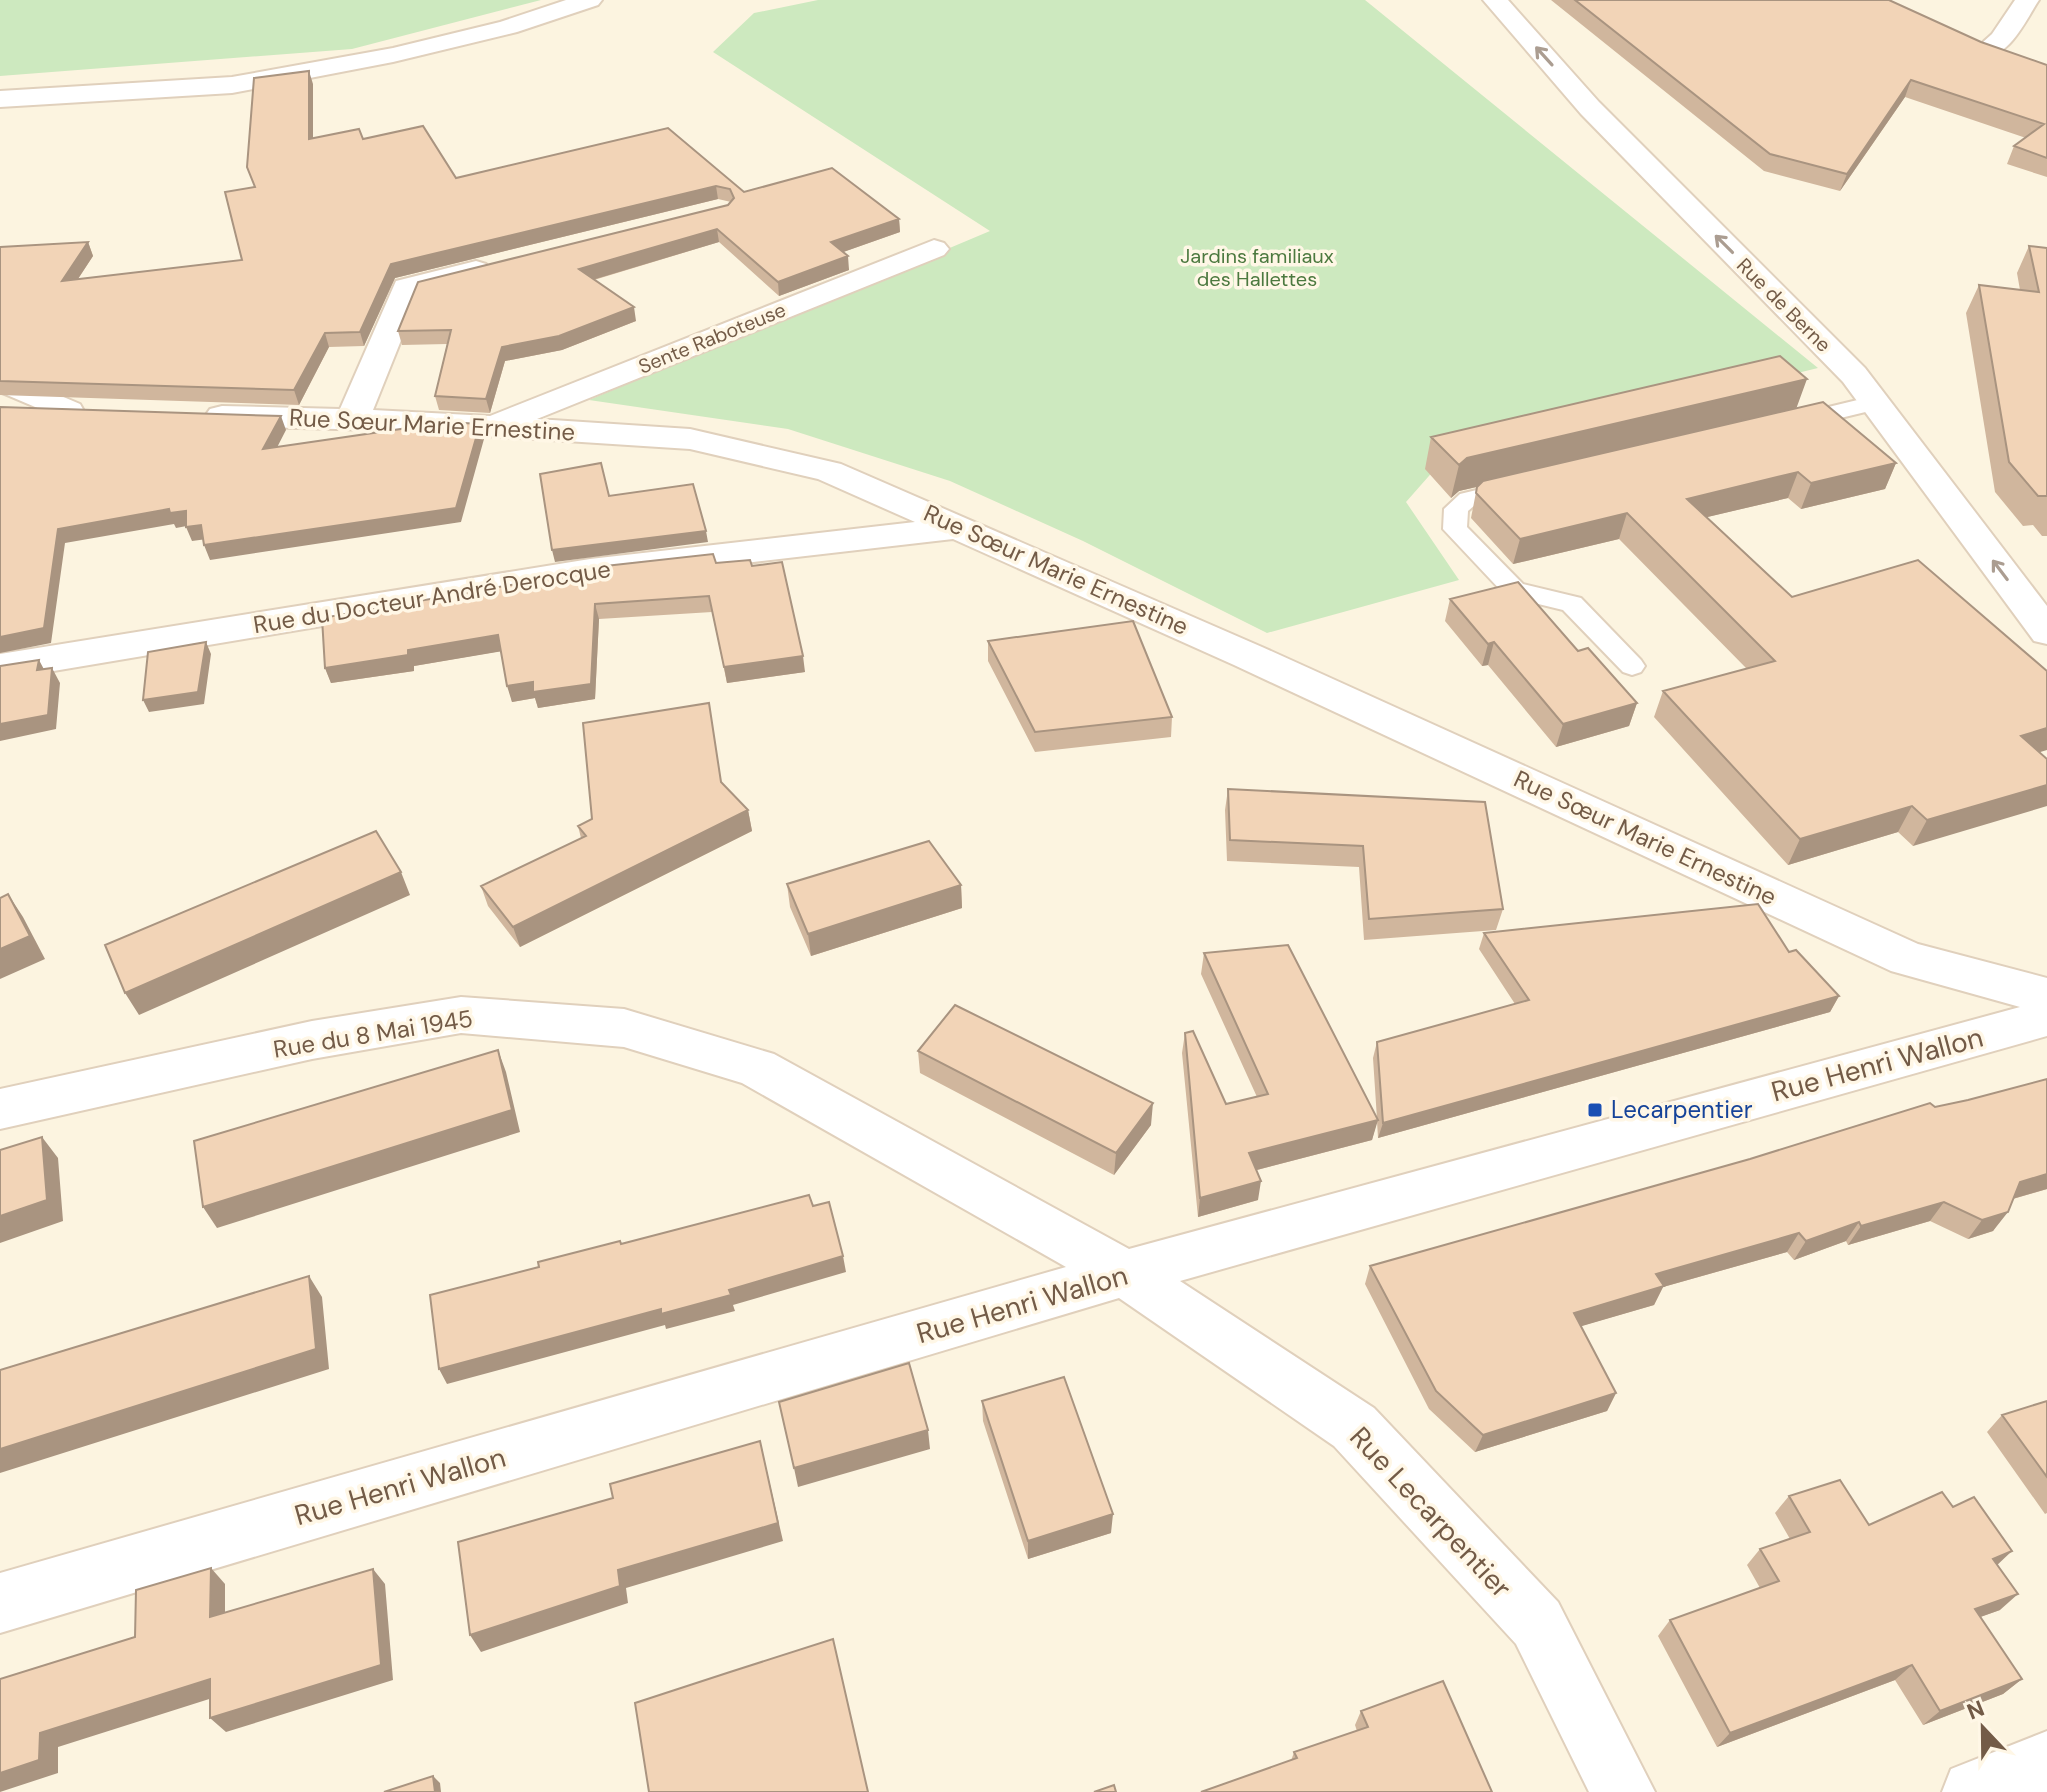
<svg xmlns="http://www.w3.org/2000/svg" width="2047" height="1792" viewBox="0 0 2047 1792" font-family="'DM Sans',sans-serif">
	<rect width="100%" height="100%" fill="#fcf4e0"/>
	<path fill="#cde9bf" d="M0,0H541L352,49L0,76Z
		M818,0H1365L1818,368L1443,460L1406,502L1459,580L1267,633L1083,541L950,481L788,429L589,400L990,231L713,52L754,13Z"/>
	<g fill="none" stroke-linecap="round" stroke-linejoin="round">
		<g stroke="#e0d0bc" stroke-width="4">
			<path id="service" d="M1874,396L1885,403L1882,408L1795,429L1787,427L1784,422L1787,417Z
				M1514,481L1522,483L1526,488L1522,493L1476,504L1468,511L1467,527L1523,584L1581,598L1641,660L1645,666L1641,672L1632,675L1623,672L1563,610L1506,596L1443,529L1444,509L1460,494Z"/>
		</g>
		<g stroke="#e0d0bc" stroke-width="4">
			<path id="minor" d="M566,0H602L598,5L517,32L393,62L232,93L0,107V91L232,77L393,48L500,22Z
				M1483,0H1508L1599,102L1865,368L2047,606V644L2034,641L1843,382L1581,114Z
				M2015,0H2039C2025,21 2007,64 1976,56L1973,51L1992,34Z
				M934,240L944,243L949,249L944,255L537,419L690,429L841,464L1262,647L1918,944L2047,978V1036L1180,1281L1374,1408L1558,1602L1655,1792H1589L1516,1644L1334,1446L1119,1298L0,1633V1573L1066,1267L742,1083L624,1047L461,1033L312,1059L0,1129V1089L312,1021L461,997L624,1009L774,1054L1129,1249L2020,1007L1891,971L1234,665L953,539L590,581L0,680V654L590,559L915,522L818,479L690,449L410,431L222,426L210,423L205,416L210,409L222,406L340,409L396,281L476,261L486,264L491,270L486,276L420,293L373,410L490,416Z
				M0,370L80,404L84,411L80,418L68,421L0,392Z
				M2047,1731V1792H1942L1951,1769Z"/>
		</g>
		<use href="#service" fill="#fff" fill-rule="evenodd"/>
		<use href="#minor" fill="#fff" fill-rule="evenodd"/>
	</g>
	<path fill="#d0b69d" d="M1551,0H1889L1981,42L2047,65V177L2007,164L2014,146L2026,138L1905,97L1840,191L1764,171Z
		M313,84V138L363,139L456,178L668,128L744,192L899,219L900,232L843,252L849,270L779,296L719,242L594,280L636,321L562,350L505,361L490,413L439,410L435,396L447,344L402,345L398,331L728,205L731,202L718,199L395,278L364,346L329,347L299,405L0,395V247L88,242L93,256L78,279L242,260L254,187Z
		M2029,246L2047,248V536H2042L2033,525L2023,526L1995,492L1966,313L1979,285L2020,290L2017,273Z
		M1796,408L1896,463L1885,489L1801,509L1788,498L1707,517L1792,597L2039,752L1913,846L1898,832L1788,865L1654,717L1663,691L1747,669L1619,539L1513,564L1471,518L1477,487L1459,491L1451,498L1425,469L1431,437Z
		M716,563L752,566L805,672L727,683L712,612L599,619L595,699L538,708L535,698L512,702L501,651L414,666V671L331,683L325,668Z
		M1450,599L1578,651L1637,703L1629,726L1556,747L1488,665L1482,666L1445,621Z
		M988,641L1172,717L1171,737L1035,752L988,661Z
		M722,783L748,810L752,831L520,947L488,906L481,886L581,838L578,826Z
		M1228,789L1485,802L1503,909L1496,930L1364,940L1359,867L1227,861L1225,810Z
		M787,884L961,885L962,908L811,956L790,907Z
		M1484,933L1789,952L1839,996L1830,1012L1378,1138L1377,1121L1372,1140L1257,1170L1258,1200L1198,1217L1182,1053L1185,1033L1226,1104L1257,1097L1201,974L1204,953L1377,1119L1373,1058L1377,1042L1515,1004L1479,949Z
		M918,1051L1151,1125L1114,1175L920,1073Z
		M2047,1079V1189L2013,1199L1993,1231L1968,1239L1930,1221L1848,1245L1846,1241L1794,1260L1787,1252L1663,1287L1654,1305L1581,1326L1616,1393L1607,1411L1475,1452L1429,1409L1365,1284L1370,1266L1935,1107L1968,1100Z
		M982,1401L1111,1533L1028,1559L983,1421Z
		M2047,1401V1513L2045,1514L1987,1432L2002,1415Z
		M1789,1496L1869,1525L1997,1565L2000,1610L1980,1617L2022,1679L2003,1694L1923,1725L1895,1680L1717,1747L1658,1636L1670,1620L1760,1588L1747,1565L1760,1549L1790,1539L1775,1513Z
		M1361,1711L1492,1792L1291,1761L1294,1752L1357,1731L1355,1725Z"/>
	<path fill="#a99480" d="M309,71L313,84V152L309,139Z
		M1911,80L1905,97L1840,191L1847,174Z
		M716,186L718,199L395,278L364,346L360,332L391,264Z
		M899,219L900,232L832,256L831,242Z
		M717,229L719,242L582,283L579,269Z
		M88,242L93,256L68,294L62,281Z
		M848,256L849,270L779,296L778,282Z
		M634,307L636,321L562,350L505,361L490,413L486,399L502,347Z
		M325,333L329,347L299,405L294,390Z
		M1807,379L1795,412L1459,491L1451,498L1459,465L1467,458Z
		M281,416L286,430L269,463L263,449Z
		M480,424L484,439L461,522L210,560L204,545Z
		M1896,463L1885,489L1801,509L1811,483Z
		M1798,472L1788,498L1678,524L1687,499Z
		M169,509L186,511L192,525L176,528L174,524L65,543L51,643L0,653V637L58,529Z
		M1627,513L1619,539L1513,564L1520,539Z
		M201,525L207,539L192,541L186,527Z
		M706,531L708,542L555,562L552,550Z
		M595,604L599,619L595,699L538,708L535,698L512,702L507,686Z
		M498,635L503,651L414,666V671L331,683L325,668L408,650Z
		M206,642L211,654L204,704L149,712L143,700Z
		M1494,642L1488,665L1482,666L1488,644Z
		M803,656L805,672L727,683L724,667Z
		M39,660L47,675L37,670Z
		M52,668L60,683L56,729L0,741V724Z
		M1637,703L1629,726L1556,747L1563,724Z
		M2047,728V750L2006,762L2021,736Z
		M2047,785V806L1913,846L1927,820Z
		M1912,806L1898,832L1788,865L1800,839Z
		M748,810L752,831L520,947L513,927Z
		M401,872L410,895L139,1015L125,993Z
		M961,885L962,908L811,956L808,934Z
		M8,894L23,917L45,959L0,979V949Z
		M1839,996L1830,1012L1378,1138L1383,1123Z
		M498,1050L506,1072L520,1132L217,1228L203,1207Z
		M1153,1103L1151,1125L1114,1175L1116,1153Z
		M1378,1120L1372,1140L1245,1173L1249,1153Z
		M42,1137L58,1158L63,1221L0,1243V1216Z
		M2047,1174V1189L2005,1201L2020,1182Z
		M1261,1181L1258,1200L1198,1217L1200,1198Z
		M1944,1202L1930,1221L1848,1245L1861,1226Z
		M2008,1212L1993,1231L1968,1239L1982,1220Z
		M1859,1222L1846,1241L1794,1260L1806,1241Z
		M1799,1233L1787,1252L1663,1287L1654,1305L1565,1331L1574,1313L1656,1274Z
		M843,1256L846,1272L733,1305L735,1311L666,1329L665,1325L447,1384L439,1369L729,1290Z
		M309,1276L322,1297L329,1369L0,1473V1449Z
		M1616,1393L1607,1411L1475,1452L1483,1435Z
		M928,1430L930,1449L798,1487L794,1468Z
		M760,1441L783,1541L626,1588L628,1603L481,1652L470,1635L618,1570Z
		M1113,1514L1111,1533L1028,1559V1541Z
		M2012,1551L1994,1568L1993,1559Z
		M211,1568L225,1584V1632L210,1617Z
		M373,1569L385,1584L393,1680L226,1732L210,1718Z
		M2018,1594L2000,1610L1958,1625L1975,1609Z
		M1912,1665L1895,1680L1717,1747L1730,1733Z
		M210,1679L225,1694L58,1747V1773L0,1792V1773L40,1733Z
		M2022,1679L2003,1694L1923,1725L1940,1711Z
		M433,1776L440,1783L441,1792H435Z"/>
	<path fill="#f2d4b7" stroke="#a99480" stroke-width="2" d="M1575,0H1889L1981,42L2047,65V158L2014,146L2044,124L1911,80L1847,174L1770,154Z
		M309,71V139L359,129L363,139L423,126L456,178L668,128L744,192L832,168L899,219L831,242L848,256L778,282L717,229L579,269L634,307L559,336L502,347L486,399L435,396L451,330L398,331L418,282L728,205L734,198L730,189L716,186L391,264L360,332L325,333L294,390L0,381V247L88,242L62,281L242,260L225,192L255,187L247,167L254,78Z
		M2029,246L2047,248V496H2038L2009,462L1979,285L2039,292Z
		M1780,356L1807,379L1467,458L1459,465L1431,437Z
		M1823,402L1896,463L1811,483L1798,472L1687,499L1792,597L1918,560L2047,671V728L2021,736L2047,759V785L1927,820L1912,806L1800,839L1663,691L1775,661L1627,513L1520,539L1476,493L1477,487L1483,481Z
		M0,407L281,416L263,449L428,425L429,421L480,424L456,508L204,545L201,525L186,527V511L170,513L169,509L58,529L44,628L0,637Z
		M601,463L609,496L693,484L706,531L552,550L540,474Z
		M713,554L716,563L750,560L752,566L782,562L803,656L724,667L709,596L595,604L591,684L533,692V682L507,686L498,635L408,650V655L325,668L322,618L556,577V573L587,568Z
		M1518,582L1578,651L1588,648L1637,703L1563,724L1494,642L1488,644L1450,599Z
		M1133,621L1172,717L1035,732L988,641Z
		M206,642L198,692L143,700L148,652Z
		M39,660L37,670L52,668L48,715L0,724V666Z
		M709,703L721,782L748,810L513,927L481,886L586,836L578,826L592,819L583,723Z
		M1228,789L1485,802L1503,909L1369,919L1363,846L1230,840Z
		M376,831L401,872L125,993L105,945Z
		M929,841L961,885L808,934L787,884Z
		M8,894L30,936L0,949V898Z
		M1758,904L1789,952L1796,950L1839,996L1383,1123L1377,1042L1529,1000L1484,933Z
		M1288,945L1378,1120L1249,1153L1261,1181L1200,1198L1185,1033L1193,1031L1226,1104L1268,1094L1204,953Z
		M955,1005L1153,1103L1116,1153L918,1051Z
		M498,1050L512,1110L203,1207L194,1141Z
		M2047,1079V1174L2020,1182L2008,1212L1982,1220L1944,1202L1861,1226L1859,1222L1806,1241L1799,1233L1656,1274L1664,1286L1574,1313L1616,1393L1483,1435L1436,1391L1370,1266L1750,1159L1930,1103L1935,1107L1968,1100Z
		M42,1137L47,1200L0,1216V1150Z
		M809,1195L813,1206L829,1202L843,1256L729,1290L731,1295L661,1314V1309L439,1369L430,1295L539,1267L538,1262L620,1241L621,1244Z
		M309,1276L316,1349L0,1449V1370Z
		M909,1363L928,1430L794,1468L779,1402Z
		M1064,1377L1113,1514L1028,1541L982,1401Z
		M2047,1401V1477L2002,1415Z
		M760,1441L778,1523L618,1570L620,1586L470,1635L458,1542L613,1498L610,1484Z
		M1840,1480L1869,1525L1942,1492L1953,1507L1974,1497L2012,1551L1993,1559L2018,1594L1975,1609L2022,1679L1940,1711L1912,1665L1730,1733L1670,1620L1779,1581L1760,1549L1810,1532L1789,1496Z
		M211,1568L210,1617L373,1569L381,1665L210,1718V1679L40,1733L39,1760L0,1773V1679L135,1637L136,1590Z
		M833,1639L868,1792H649L635,1703L730,1672Z
		M1443,1681L1492,1792H1201L1297,1758L1294,1752L1368,1727L1361,1711Z
		M433,1776L435,1792H384Z
		M1114,1785L1116,1792H1094Z"/>
	<defs><path id="oneway-shaft" d="M-6 0H5M1.5-3L5.5 0L1.5 3" fill="none" stroke-width="1.6" stroke-linecap="round" stroke-linejoin="round" transform="scale(2)"/></defs>
	<g stroke="#ab9d91">
		<use href="#oneway-shaft" transform="translate(1544 56) rotate(-132)"/>
		<use href="#oneway-shaft" transform="translate(1724 244) rotate(-135)"/>
		<use href="#oneway-shaft" transform="translate(2000 570) rotate(-127)"/>
	</g>
	<rect fill="#1a4fb4" stroke="#fff7e6" stroke-width="3" x="1587" y="1102" width="16" height="16" rx="4"/>
	<g text-anchor="middle" stroke-width="7" stroke-linejoin="round" paint-order="stroke">
		<g font-size="20" fill="#4c793f" stroke="#fff7e6">
			<text x="1257" y="263">Jardins familiaux<tspan x="1257" dy="23">des Hallettes</tspan></text>
		</g>
		<g font-size="20" fill="#735b47" stroke="#fff7e6">
			<text transform="translate(1784 305) rotate(45)" y="7">Rue de Berne</text>
			<text transform="translate(712 338) rotate(-22)" y="7">Sente Raboteuse</text>
		</g>
		<g font-size="24" fill="#735b47" stroke="#fff7e6">
			<text transform="translate(432 425) rotate(3)" y="8">Rue Sœur Marie Ernestine</text>
			<text transform="translate(1056 570) rotate(24)" y="8">Rue Sœur Marie Ernestine</text>
			<text transform="translate(432 597) rotate(-9)" y="8">Rue du Docteur André Derocque</text>
			<text transform="translate(1645 838) rotate(25)" y="8">Rue Sœur Marie Ernestine</text>
			<text transform="translate(373 1034) rotate(-9)" y="8">Rue du 8 Mai 1945</text>
		</g>
		<g font-size="24" fill="#164399" stroke="#fff7e6" text-anchor="start">
			<text x="1611" y="1118">Lecarpentier</text>
		</g>
		<g font-size="28" fill="#735b47" stroke="#fff7e6">
			<text transform="translate(1877 1064) rotate(-15)" y="10">Rue Henri Wallon</text>
			<text transform="translate(1022 1304) rotate(-16)" y="10">Rue Henri Wallon</text>
			<text transform="translate(400 1486) rotate(-16)" y="10">Rue Henri Wallon</text>
			<text transform="translate(1431 1512) rotate(47)" y="10">Rue Lecarpentier</text>
		</g>
	</g>
	<g transform="translate(1983 1728) rotate(338)" stroke="#fff7e6" stroke-width="6" paint-order="stroke">
	<path d="M0-6L14 30L0 20L-14 30Z" fill="#735b47"/>
	<text y="-12" font-size="22" font-weight="bold" text-anchor="middle" fill="#735b47">N</text>
	</g>
</svg>
